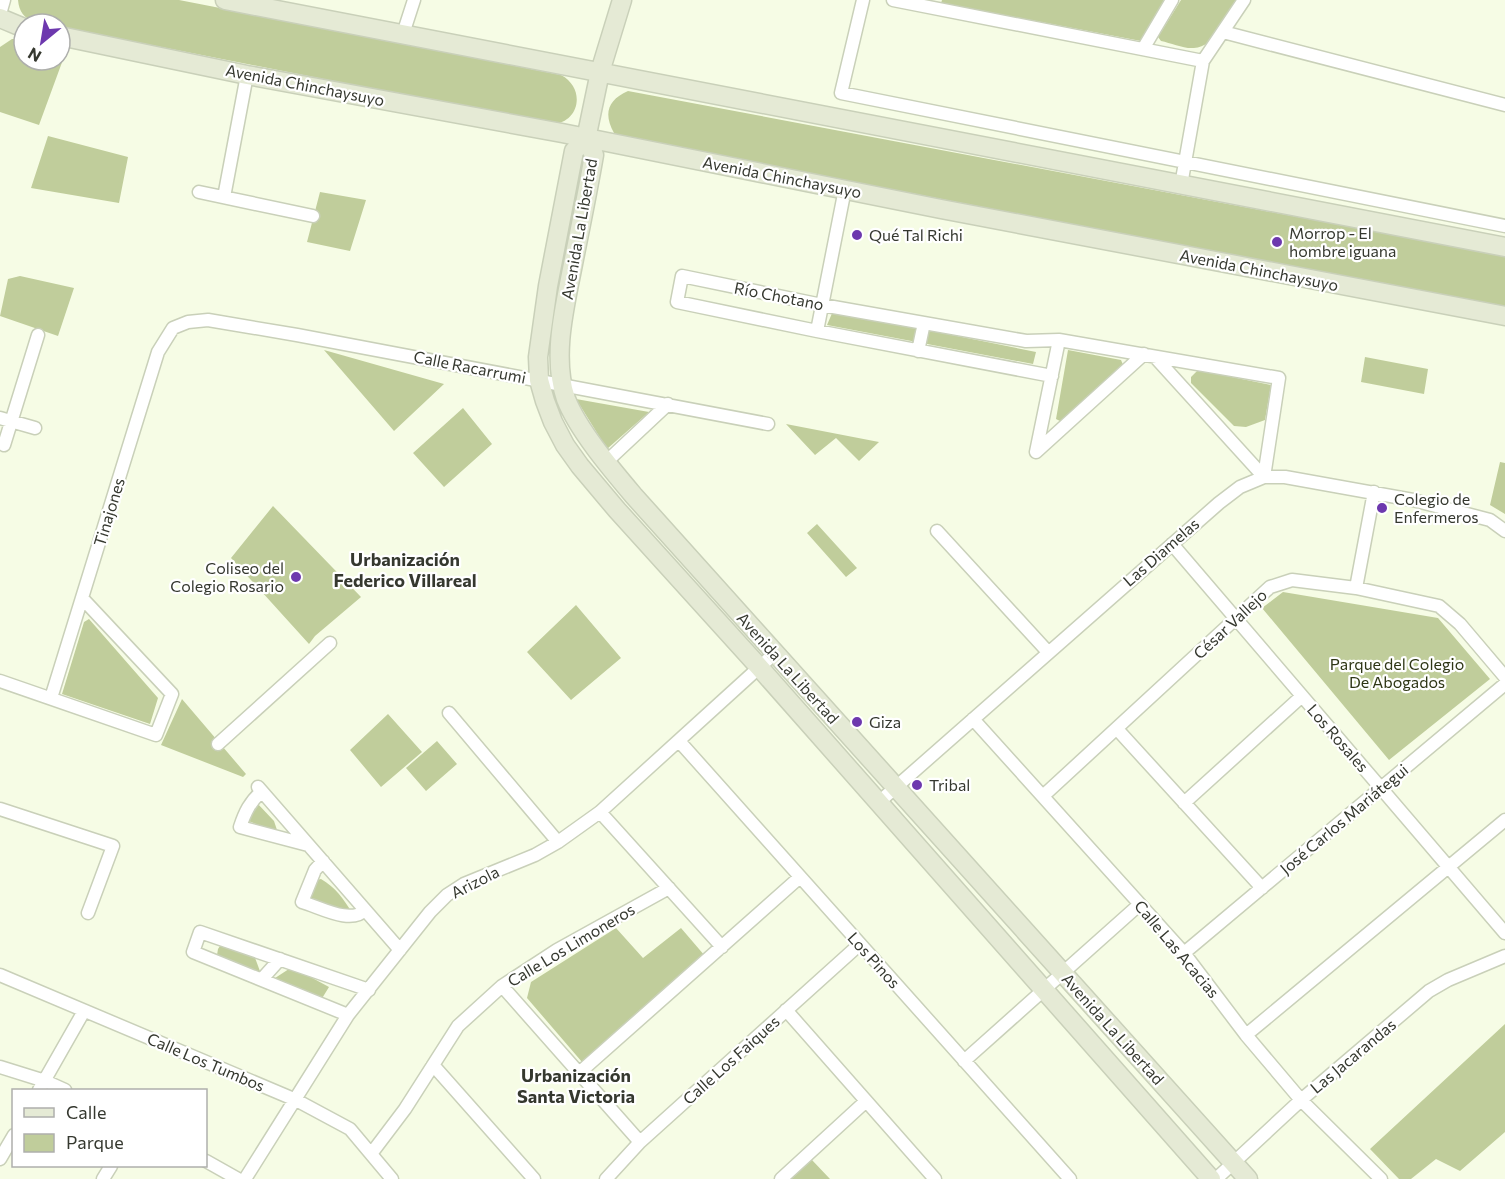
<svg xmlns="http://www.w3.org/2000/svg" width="1505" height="1179" viewBox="0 0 1505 1179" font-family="Commissioner,sans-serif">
	<rect width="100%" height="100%" fill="#f6fce5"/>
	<path fill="#c0cd9b" d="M18,0H179L561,75C589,90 577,129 546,123L60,27V24C41,24 20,24 18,0Z
		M942,0H1163L1164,3L1141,41L941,3Z
		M1181,0H1240C1230,15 1215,47 1194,48C1184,49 1171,43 1161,41L1158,37Z
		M12,39H24V60H60V45L68,46L39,125L0,112V47Z
		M628,91L1505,256V309L623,137L614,133C603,113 608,100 628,91Z
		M48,136L128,157L119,203L31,188Z
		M320,192L366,200L350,251L307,242Z
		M20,276L74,288L58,336L0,316L8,279Z
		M833,311L1036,352L1033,364L827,325Z
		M324,350L444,384L394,431Z
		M1068,350L1121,360L1124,367L1062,422L1056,419Z
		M1365,357L1428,369L1424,394L1361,382Z
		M1198,370L1271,385L1265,420L1246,427L1234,426L1191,383V377Z
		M576,399L649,412L607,449Z
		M463,408L492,444L444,487L413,453Z
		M786,424L879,442L859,461L836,438L815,455Z
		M1500,462L1505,463V514L1490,505Z
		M273,506L361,597L315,636L309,644L231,558Z
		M817,524L857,568L846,577L807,533Z
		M1283,592L1438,618L1490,679L1389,760L1262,608Z
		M576,605L621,658L571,700L527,652Z
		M89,619L158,698L150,724L62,694L84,622Z
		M182,699L246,774L243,777L161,745Z
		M388,714L422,752L381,787L350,750Z
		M437,741L457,764L426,791L406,768Z
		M257,803L274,821L277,830L268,829L246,820Z
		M321,879C335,887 344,899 352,913L332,909L310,899L316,880Z
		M616,928L643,958L681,928L705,956L582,1062L527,998L531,982Z
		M222,943L254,955L261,974L217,955L218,949Z
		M292,967L329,987L321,1000L272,980Z
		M1505,1024V1132L1460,1171L1436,1159L1411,1179H1399L1370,1149Z
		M812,1160L830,1179H791Z"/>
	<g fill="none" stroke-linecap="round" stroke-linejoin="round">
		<g stroke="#c9d0b9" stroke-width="15">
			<path id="street" d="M863,0L841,93L1505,226
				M893,0L1203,61L1244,0
				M0,14L4,0
				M1223,32L1505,105
				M403,34L414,0
				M1143,49L1172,0
				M1181,185L1203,61
				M199,192L313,216
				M224,197L247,75
				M817,331L845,189
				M918,351L924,323
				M1155,357L1264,477
				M1052,376L817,331L677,302L682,276L822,305L1026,341L1059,340L1279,378L1264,477
				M0,418L35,428
				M4,445L38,335
				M1036,452L1144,354
				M1036,452L1059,340
				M605,463L668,404
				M937,531L1048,652
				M1172,544L1505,933
				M1356,588L1374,492
				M0,681L156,735L172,694L82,598
				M51,698L158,352L173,328L188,322L208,320L297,335L768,424
				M449,713L558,842
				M973,719L1184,953L1246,1035L1301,1100L1381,1179
				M1117,729L1262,888
				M679,741L1070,1179
				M218,744L330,643
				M258,787L400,950
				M261,792C250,802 245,812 240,827L308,845
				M1043,796L1270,587L1292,580L1356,588L1439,606L1460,624L1505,677
				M879,802L1219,503L1240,487L1264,477H1285L1413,500L1490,520L1505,531
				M1184,803L1302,696
				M0,809L113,846L88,913
				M600,812L722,947
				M323,861L315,870L302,902C320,907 351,925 365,910
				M1184,953L1505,684
				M0,975L296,1100L350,1129L392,1179
				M262,979L280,959
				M502,986L640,1142
				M786,1010L935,1179
				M348,1015L193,952L200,932L369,990
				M1246,1035L1505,820
				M964,1061L1140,904
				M433,1065L534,1179
				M0,1067L45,1081L65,1090
				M579,1073L800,877
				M39,1090L84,1011
				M371,1154L405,1109L458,1026L502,986L557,950L669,888
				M0,1159L14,1135
				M206,1161L238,1179
				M103,1179L111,1166
				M245,1179L348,1015L430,912L447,895L464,884L535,855L558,842L600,812L775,653
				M606,1179L640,1142L860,944
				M781,1179L865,1102
				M1216,1179L1301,1100L1429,991L1448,980L1505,956"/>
		</g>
		<g stroke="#c9d0b9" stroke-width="21">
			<path id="secondary" d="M225,0L1505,247
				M622,0L600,72L586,139L574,151L548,286L538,357L539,380L545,401L553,422L565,445L580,466L617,510L760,668L1211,1179
				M0,18L24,28
				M60,36L247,75L562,133L941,209L1505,316
				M586,139L594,155C588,190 581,224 574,259C566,302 551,355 566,399C578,430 612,470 634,496L1248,1179"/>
		</g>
		<use href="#street" stroke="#fff" stroke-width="12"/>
		<use href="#secondary" stroke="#e5ead5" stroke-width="18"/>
	</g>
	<g fill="#6d38ae" stroke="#fff" stroke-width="2">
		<circle cx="857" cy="235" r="6"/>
		<circle cx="1277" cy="242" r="6"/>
		<circle cx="1382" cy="508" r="6"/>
		<circle cx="296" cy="577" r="6"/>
		<circle cx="857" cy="722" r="6"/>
		<circle cx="917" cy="785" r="6"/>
	</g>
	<g text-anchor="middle" stroke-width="4.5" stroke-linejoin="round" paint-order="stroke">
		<g font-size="16" fill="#35382f" stroke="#fff">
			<text transform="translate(305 85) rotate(11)" y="6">Avenida Chinchaysuyo</text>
			<text transform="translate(782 177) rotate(11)" y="6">Avenida Chinchaysuyo</text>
			<text transform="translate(579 229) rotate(-80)" y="6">Avenida La Libertad</text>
			<text transform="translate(1259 270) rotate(11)" y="6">Avenida Chinchaysuyo</text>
			<text transform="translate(779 296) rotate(11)" y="6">Río Chotano</text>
			<text transform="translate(470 367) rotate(11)" y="6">Calle Racarrumi</text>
			<text transform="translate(109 512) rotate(-73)" y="6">Tinajones</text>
			<text transform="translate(1161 552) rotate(-41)" y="6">Las Diamelas</text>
			<text transform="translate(1230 624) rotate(-43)" y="6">César Vallejo</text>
			<text transform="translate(788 668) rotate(48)" y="6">Avenida La Libertad</text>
			<text transform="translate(1338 738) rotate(49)" y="6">Los Rosales</text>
			<text transform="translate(1344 819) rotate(-40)" y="6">José Carlos Mariátegui</text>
			<text transform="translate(475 882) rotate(-27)" y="6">Arizola</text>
			<text transform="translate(571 945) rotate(-31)" y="6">Calle Los Limoneros</text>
			<text transform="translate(1177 949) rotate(50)" y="6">Calle Las Acacias</text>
			<text transform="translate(874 960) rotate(48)" y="6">Los Pinos</text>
			<text transform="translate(1113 1029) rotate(48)" y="6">Avenida La Libertad</text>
			<text transform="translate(1353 1056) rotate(-40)" y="6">Las Jacarandas</text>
			<text transform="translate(731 1060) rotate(-42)" y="6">Calle Los Faiques</text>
			<text transform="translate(206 1062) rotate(23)" y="6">Calle Los Tumbos</text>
		</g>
		<g font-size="16" fill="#35382f" stroke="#fff" text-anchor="start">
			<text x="1289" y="239">Morrop - El<tspan x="1289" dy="18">hombre iguana</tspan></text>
			<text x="869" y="241">Qué Tal Richi</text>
			<text x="1394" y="505">Colegio de<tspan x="1394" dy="18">Enfermeros</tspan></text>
			<text x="284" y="574" text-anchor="end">Coliseo del<tspan x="284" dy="18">Colegio Rosario</tspan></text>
			<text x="869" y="728">Giza</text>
			<text x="929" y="791">Tribal</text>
		</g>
		<g font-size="16" fill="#2e3615" stroke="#fff">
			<text x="1397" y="670">Parque del Colegio<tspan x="1397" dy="18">De Abogados</tspan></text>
		</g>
		<g font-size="18" font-weight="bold" fill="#35382f" stroke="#fff">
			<text x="405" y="566">Urbanización<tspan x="405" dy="21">Federico Villareal</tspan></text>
			<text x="576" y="1082">Urbanización<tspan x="576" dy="21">Santa Victoria</tspan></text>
		</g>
	</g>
	<rect x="12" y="1089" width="195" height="78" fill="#ffffff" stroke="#aeafac" stroke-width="1.5"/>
	<rect x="24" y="1108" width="30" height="9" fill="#e5ead5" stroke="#aeafac" stroke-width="1.5"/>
	<text x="66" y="1119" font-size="18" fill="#35382f">Calle</text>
	<rect x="24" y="1134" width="30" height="18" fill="#c0cd9b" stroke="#aeafac" stroke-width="1.5"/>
	<text x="66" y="1149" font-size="18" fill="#35382f">Parque</text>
	<g transform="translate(42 42) rotate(210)"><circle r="28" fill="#ffffff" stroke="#aeafac" stroke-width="1.5"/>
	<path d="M0-4.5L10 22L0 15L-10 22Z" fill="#6d38ae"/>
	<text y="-9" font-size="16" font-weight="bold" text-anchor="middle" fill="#35382f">N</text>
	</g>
</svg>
